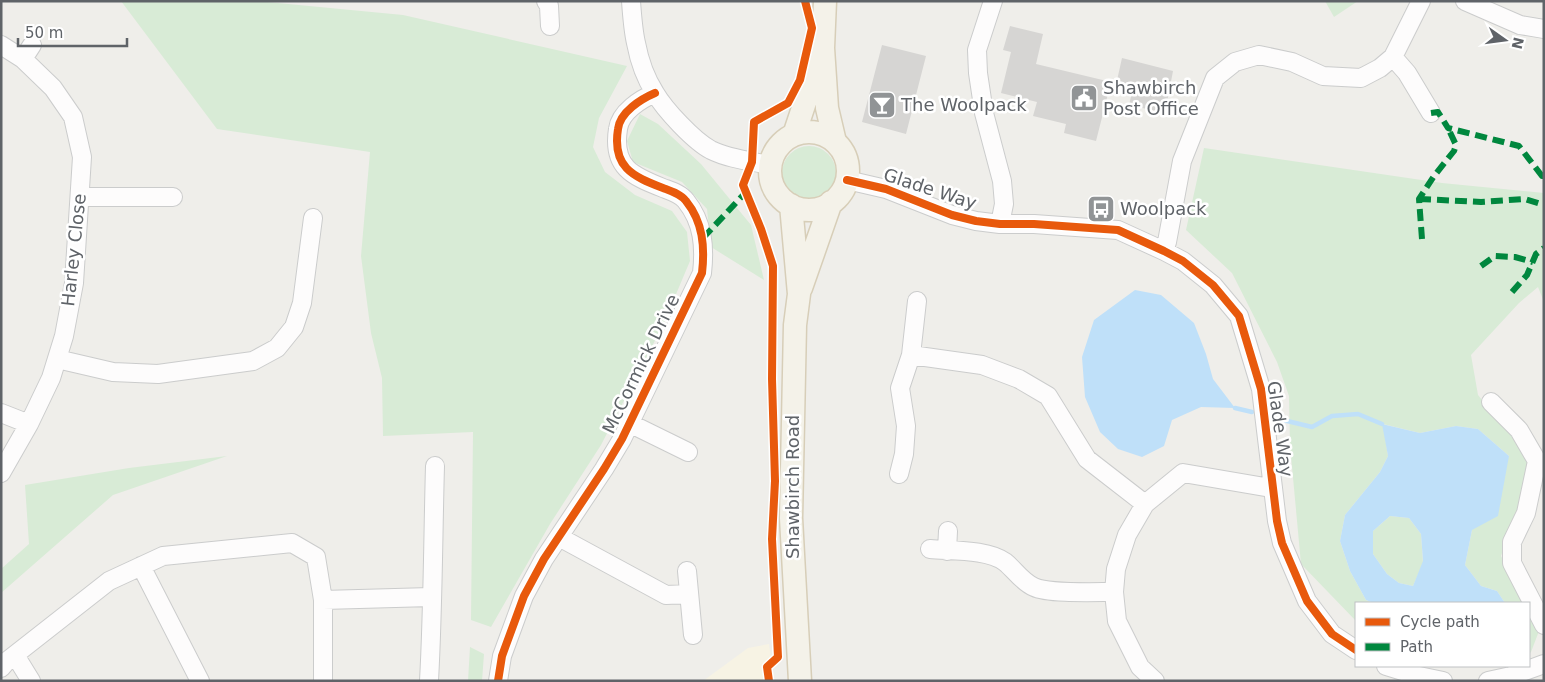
<svg xmlns="http://www.w3.org/2000/svg" width="1545" height="682" viewBox="0 0 1545 682" font-family="'DejaVu Sans',sans-serif">
	<rect width="100%" height="100%" fill="#efeeea"/>
	<path fill="#f7f3e4" d="M769,644L774,681H703L748,648Z"/>
	<path fill="#d8ebd6" d="M121,1H257L403,15L627,66L599,118L593,147L605,172L635,195L672,211L687,232L690,261L663,325L601,445L550,524L491,627L471,620L473,432L383,436L382,378L371,333L361,256L370,152L217,129Z
		M1325,1H1358L1334,17Z
		M640,114L658,124L701,164L751,225L764,280L711,247L707,209L682,182L633,162L627,141Z
		M782 173a27 27 0 1 1 54 0a27 27 0 1 1-54 0Z
		M1204,148L1442,183L1544,193V302L1538,287L1519,303L1471,355L1478,395L1502,425L1531,456L1527,484L1501,556L1526,603H1505L1497,591L1481,586L1465,565L1472,530L1509,456L1478,429L1456,426L1420,433L1383,424L1388,456L1380,472L1345,515L1340,541L1350,571L1366,600L1373,603H1356V621L1301,564L1290,445L1289,396L1277,362L1232,273L1186,230Z
		M227,456L113,495L1,593V569L29,544L25,485L129,468Z
		M1390,516L1409,518L1421,534L1423,563L1413,586L1399,583L1387,574L1373,554V531Z
		M1529,608L1539,631L1531,652L1529,654Z
		M470,647L484,654L482,681H468Z"/>
	<path fill="#bfe0f9" fill-rule="evenodd" d="M1135,290L1161,295L1194,323L1206,354L1213,379L1235,408L1201,407L1172,420L1164,446L1142,457L1118,449L1100,432L1085,397L1082,357L1094,320Z
		M1382,424L1420,433L1456,426L1478,429L1509,456L1498,516L1472,530L1465,565L1481,586L1497,591L1505,603H1373L1366,600L1350,571L1340,541L1345,515L1380,472L1388,456ZM1390,516L1409,518L1421,534L1423,561L1413,586L1399,583L1387,574L1373,554V531Z"/>
	<g fill="none" stroke-linecap="round" stroke-linejoin="round">
		<path stroke="#bfe0f9" stroke-width="4.5" d="M1235,408L1252,412
			M1279,419L1312,427L1332,416L1358,414L1382,424"/>
	</g>
	<path fill="#d6d5d3" d="M1010,26L1043,34L1036,64L1111,82L1096,141L1064,133L1066,124L1033,116L1037,102L1001,93L1011,52L1003,50Z
		M882,45L926,56L906,134L862,122Z
		M1122,58L1173,71L1165,113L1129,105L1133,88L1116,85Z"/>
	<g fill="none" stroke-linecap="round" stroke-linejoin="round">
		<g stroke="#cbcccc" stroke-width="20">
			<path id="minor" d="M546,1L549,6L550,26
				M631,1C632,15 633,30 636,43C639,59 646,79 655,93C665,110 694,141 711,150C729,159 751,161 770,165
				M993,1L977,50L978,73L984,113L1002,181L1004,204L1000,224
				M1465,1L1520,25L1544,29
				M1,45L23,59L53,88L73,117L82,157L74,283L64,336L51,378L29,424L1,473
				M1393,57L1407,73L1431,113
				M23,59L32,45
				M847,180L886,189L952,215L976,221L1000,224H1034L1118,230L1164,251L1183,261L1213,285L1239,316L1261,389L1277,521L1282,543L1307,601L1332,634L1356,650
				M80,197H173
				M1164,251L1167,242L1182,161L1215,78L1235,62L1259,55L1292,62L1323,76L1361,78L1380,68L1393,57L1421,1
				M911,355L982,365L1019,379L1048,396L1087,459L1145,504
				M57,359L113,372L158,374L253,361L277,348L294,327L302,303L313,218
				M1491,402L1519,430L1537,461L1526,513L1512,542V563L1544,625
				M1,413L29,424
				M629,423L688,452
				M899,474L904,454L906,426L900,388L911,355L917,301
				M559,537L666,595L689,594
				M930,549C951,551 988,549 1005,562C1014,569 1022,582 1034,587C1048,594 1096,592 1114,592
				M947,551L948,531
				M141,566L200,681
				M687,571L693,635
				M323,600L431,597
				M15,655L31,681
				M1386,666L1419,676L1443,681
				M1,668L7,661L109,581L163,556L292,543L316,557L323,600V681
				M429,681C433,609 433,537 435,466
				M498,681L502,656L524,596L544,559L604,469L622,439L702,273C705,247 703,222 686,201C681,194 671,191 663,188C632,176 612,167 618,129C620,112 641,99 655,93
				M1155,681L1140,667L1117,621L1114,592L1116,569L1127,535L1145,504L1183,473L1265,487H1273
				M1488,681L1511,676L1544,664"/>
		</g>
		<g stroke="#d7ceb8" stroke-width="25">
			<path id="major" d="M825,1L823,48L827,108L835,142
				M770 171a39 39 0 1 1 78 0a39 39 0 1 1-78 0Z
				M794,135L820,57
				M791,205L799,294L795,325L791,518L800,681
				M801,288L831,202"/>
		</g>
		<use href="#minor" stroke="#fdfcfc" stroke-width="18"/>
		<use href="#major" stroke="#f4f2e9" stroke-width="22"/>
		<path stroke="#00873e" stroke-width="6" stroke-dasharray="12 6" stroke-linecap="butt" d="M1431,113L1438,112L1448,128L1519,146L1542,176H1544
			M1419,199L1481,202L1525,199L1544,205
			M703,238L746,192
			M1422,239L1419,199L1434,176L1454,151L1456,145L1448,128
			M1481,266L1495,256L1515,257L1533,262
			M1512,292L1527,275L1536,254L1544,248"/>
		<g stroke="#fff" stroke-width="11">
			<path id="cycleway" d="M847,180L886,189L952,215L976,221L1000,224H1034L1118,230L1164,251L1183,261L1213,285L1239,316L1261,389L1277,521L1282,543L1307,601L1332,634L1356,650
				M498,681L502,656L524,596L544,559L604,469L622,439L702,273C705,247 703,222 686,201C681,194 671,191 663,188C632,176 612,167 618,129C620,112 641,99 655,93
				M769,681L767,667L778,657L772,539L775,481L772,379L773,266L761,229L743,185L752,162L754,122L788,103L800,80L812,28L805,1"/>
		</g>
		<use href="#cycleway" stroke="#e8590c" stroke-width="8"/>
	</g>
	<defs>
		<g id="civic-square" transform="scale(1.4375)"><rect x="-9" y="-9" width="18" height="18" rx="4" fill="#919496" stroke="#fff"/><path d="M-.6-6.5H3V-4.5H.6V-3L4-1V1h2V6H-6V1h2V-1L-.6-3ZM-1.2 2.5V6h2.4V2.5Z" fill="#fff"/></g>
		<g id="bar-square" transform="scale(1.4375)"><rect x="-9" y="-9" width="18" height="18" rx="4" fill="#919496" stroke="#fff"/><path d="M-6-5H6L.8 .8V4.5H3.5V6h-7V4.5H-.8V.8Z" fill="#fff"/></g>
		<g id="bus-square" transform="scale(1.4375)"><rect x="-9" y="-9" width="18" height="18" rx="4" fill="#919496" stroke="#fff"/><path d="M-5-6H5V4H4V6H2V4H-2V6H-4V4H-5ZM-3.5-4V0h7V-4ZM-3.5 1.2v1.5H-2V1.2ZM2 1.2v1.5H3.5V1.2Z" fill="#fff"/></g>
	</defs>
	<g fill-rule="evenodd">
		<use href="#civic-square" x="1084" y="98"/>
		<use href="#bar-square" x="882" y="105"/>
		<use href="#bus-square" x="1101" y="209"/>
	</g>
	<g text-anchor="middle" stroke-width="5" stroke-linejoin="round" paint-order="stroke">
		<g font-size="18" fill="#5f6368" stroke="#fff" text-anchor="start">
			<text x="1103" y="94">Shawbirch<tspan x="1103" dy="21">Post Office</tspan></text>
			<text x="901" y="111">The Woolpack</text>
			<text x="1120" y="215">Woolpack</text>
		</g>
		<g font-size="18" fill="#5f6368" stroke="#fff">
			<text transform="translate(930 189) rotate(18)" y="6">Glade Way</text>
			<text transform="translate(74 250) rotate(-84)" y="6">Harley Close</text>
			<text transform="translate(641 364) rotate(-64)" y="6">McCormick Drive</text>
			<text transform="translate(1280 429) rotate(82)" y="6">Glade Way</text>
			<text transform="translate(793 487) rotate(-90)" y="6">Shawbirch Road</text>
		</g>
	</g>
	<rect width="1545" height="682" fill="none" stroke="#5f6368" stroke-width="5"/>
	<rect x="1355" y="602" width="175" height="65" fill="#ffffff" stroke="#bfc1c3"/>
	<rect x="1365" y="618" width="25" height="8" fill="#e8590c" stroke="#bfc1c3"/>
	<text x="1400" y="627" font-size="15" fill="#5f6368">Cycle path</text>
	<rect x="1365" y="643" width="25" height="8" fill="#00873e" stroke="#bfc1c3"/>
	<text x="1400" y="652" font-size="15" fill="#5f6368">Path</text>
	<g transform="translate(1505 40) rotate(104)" stroke="#ffffff" stroke-width="4" paint-order="stroke">
	<path d="M0-4L9 19L0 12L-9 19Z" fill="#5f6368"/>
	<text y="-8" font-size="14" font-weight="bold" text-anchor="middle" fill="#5f6368">N</text>
	</g>
	<path d="M18 38v8h109v-8" fill="none" stroke="#5f6368" stroke-width="2.5"/>
	<text x="25" y="38" font-size="15" fill="#5f6368" stroke="#ffffff" stroke-width="4" paint-order="stroke">50 m</text>
</svg>
